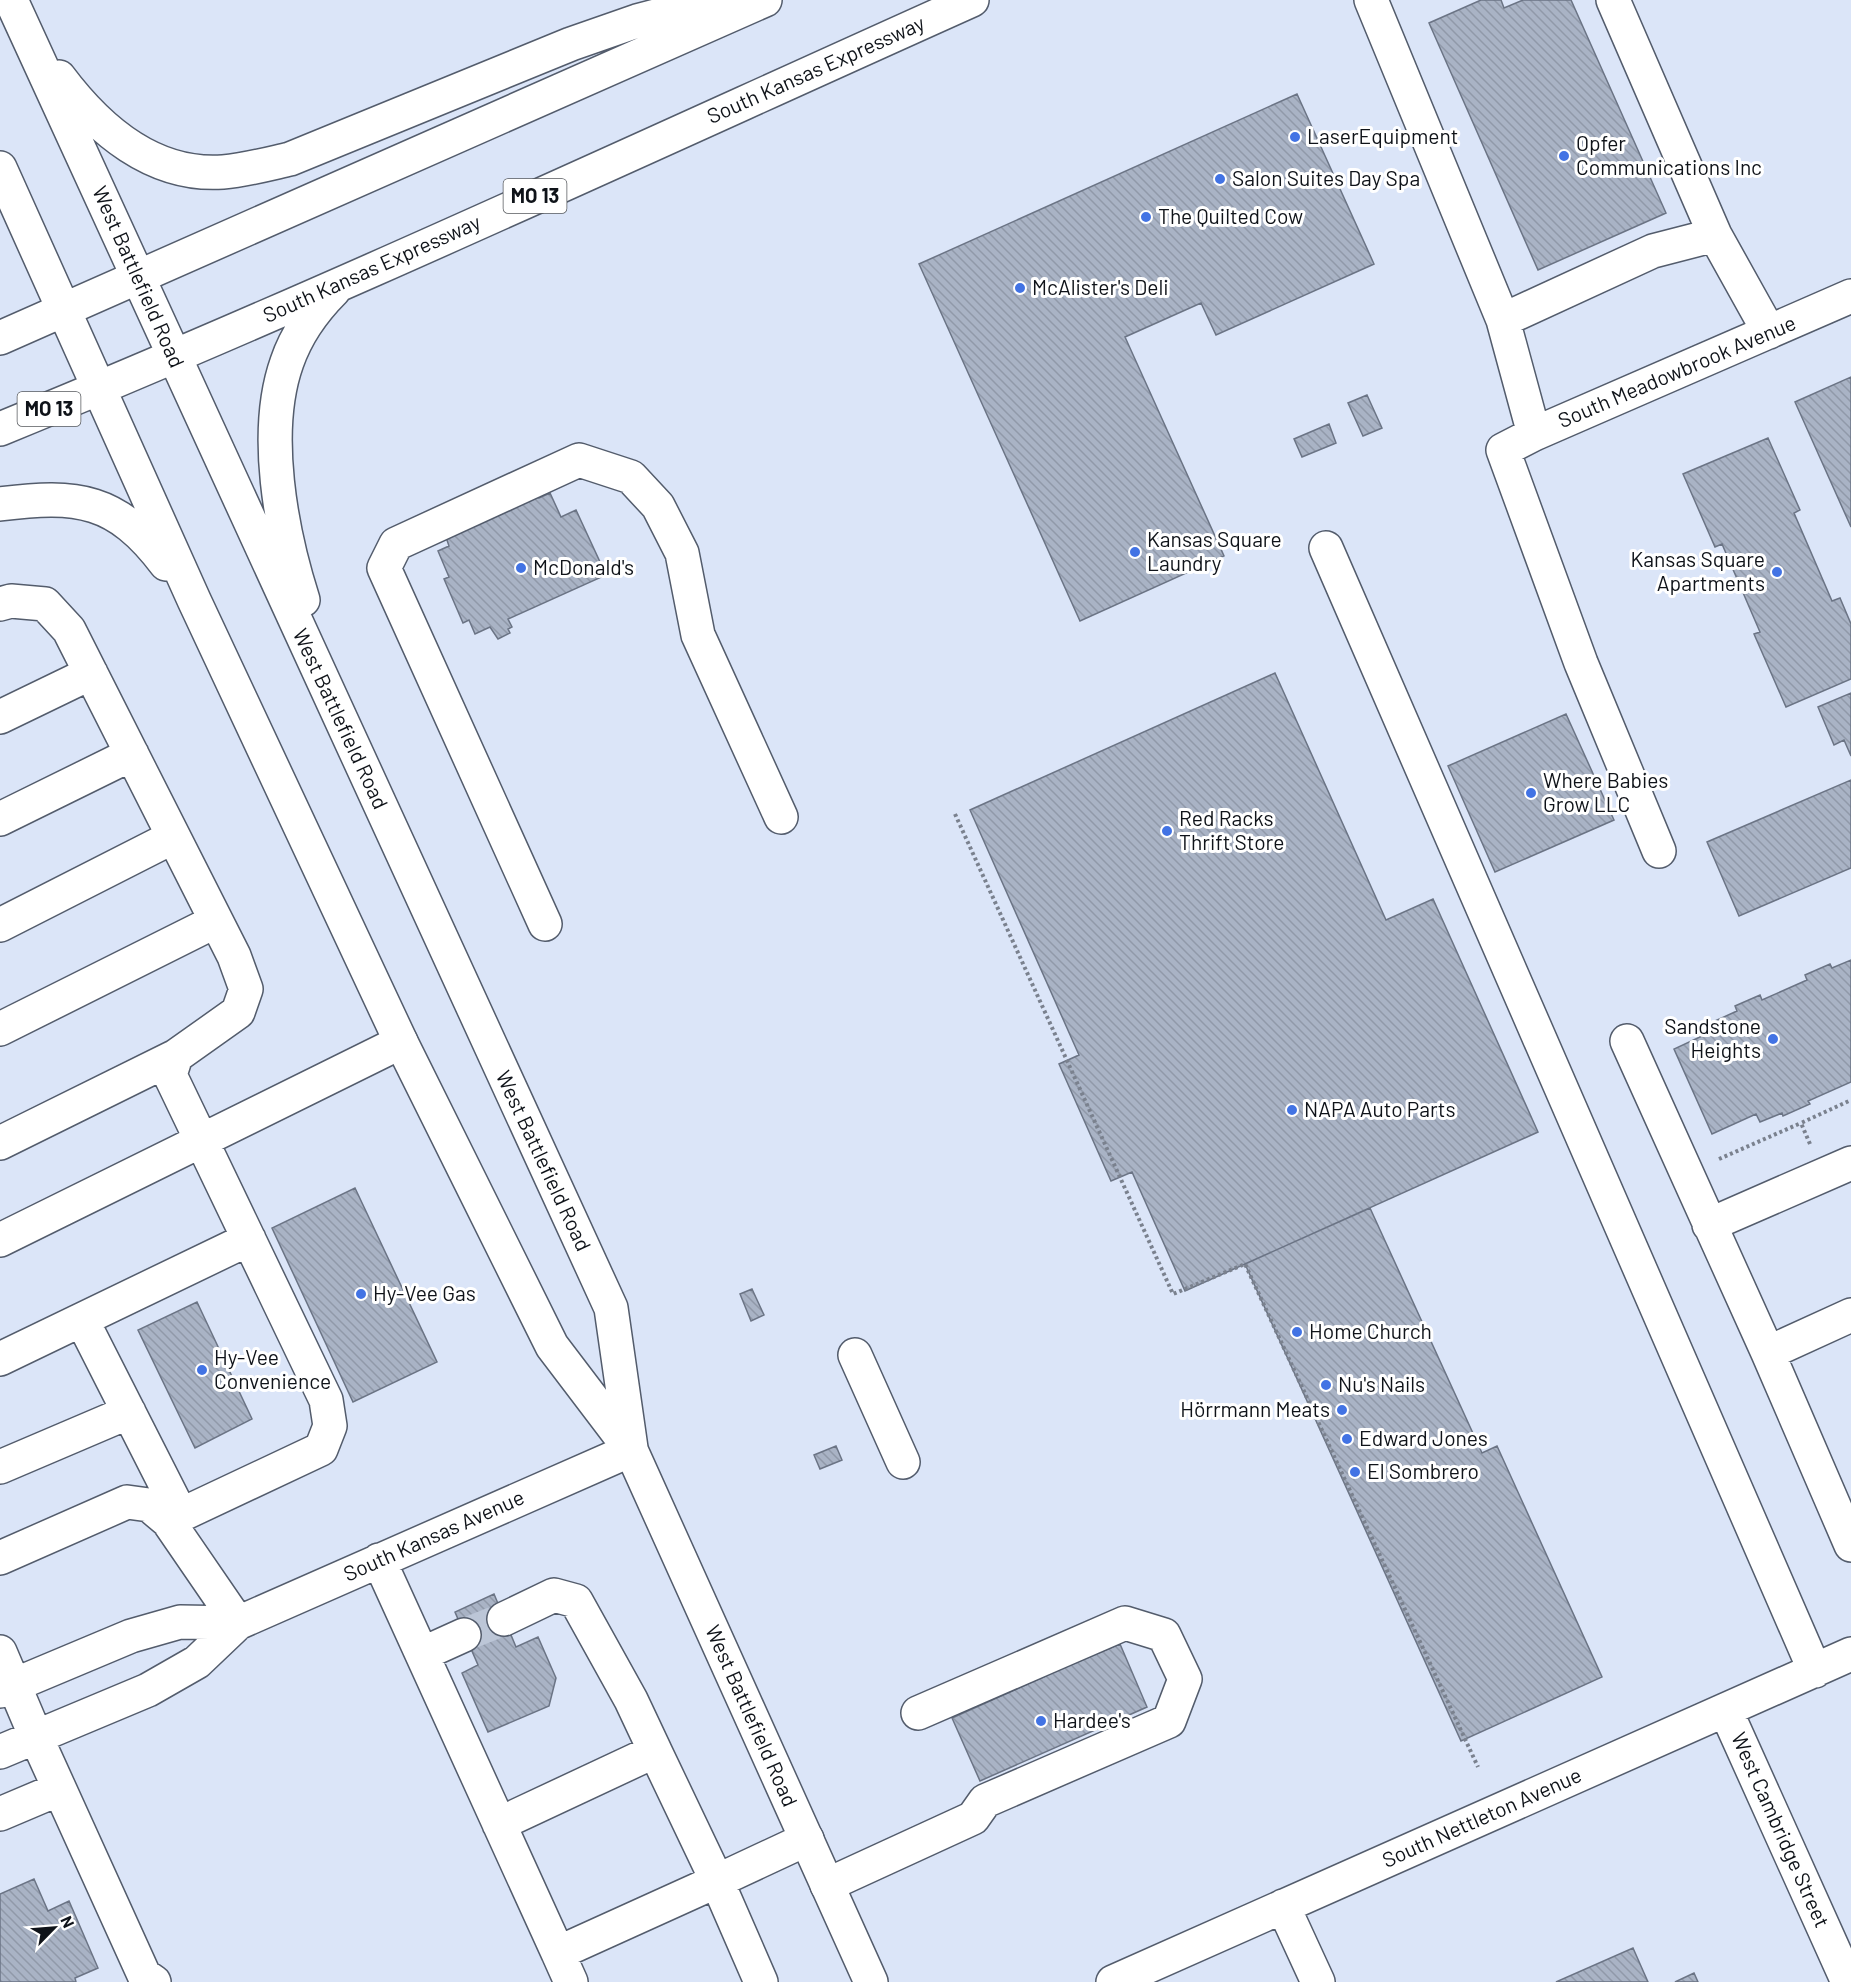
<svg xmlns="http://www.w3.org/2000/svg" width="1851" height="1982" viewBox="0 0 1851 1982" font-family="Barlow,sans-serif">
	<defs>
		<pattern id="building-back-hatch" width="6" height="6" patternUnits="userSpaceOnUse" patternTransform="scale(1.5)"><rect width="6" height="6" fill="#a9b3c5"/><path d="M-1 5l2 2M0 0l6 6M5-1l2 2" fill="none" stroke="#9099a9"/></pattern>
	</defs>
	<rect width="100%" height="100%" fill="#dbe5f8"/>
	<path fill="url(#building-back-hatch)" stroke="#6b7485" stroke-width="1.5" d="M1481,0H1501L1504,8L1523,0H1571L1666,213L1538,270L1429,23Z
		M1297,94L1374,264L1216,335L1201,303L1125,337L1224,556L1080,621L919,264Z
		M1851,377V527L1795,402Z
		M1367,395L1382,428L1363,436L1348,403Z
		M1329,424L1336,443L1302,457L1294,439Z
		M1768,438L1800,510L1794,513L1832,601L1840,598L1851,624V679L1786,707L1754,634L1760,632L1722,544L1715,547L1683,474Z
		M535,488L539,498L550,493L561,517L576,510L606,575L508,619L512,627L508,629L510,633L498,639L490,627L475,634L469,620L463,623L444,579L449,577L438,551L449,546L446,537Z
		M1275,673L1386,920L1433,899L1538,1132L1185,1291L1132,1172L1111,1181L1059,1064L1079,1055L970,810Z
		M1851,693V756L1844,740L1834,745L1818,707Z
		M1566,714L1614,820L1495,872L1448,766Z
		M1851,780V868L1739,916L1707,842Z
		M1851,960V1082L1808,1101L1810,1104L1783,1116L1782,1113L1760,1122L1756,1114L1712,1134L1674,1049L1717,1029L1715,1021L1737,1011L1735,1006L1760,995L1762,1000L1807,980L1805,975L1830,964L1832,968Z
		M355,1188L437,1362L353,1402L272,1228Z
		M1370,1208L1482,1453L1497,1446L1602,1677L1461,1741L1245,1264Z
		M752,1289L764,1315L751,1321L740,1294Z
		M197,1302L252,1419L195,1448L138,1330Z
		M836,1446L842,1460L820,1469L814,1455Z
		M494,1594L516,1647L538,1637L556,1678L549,1706L488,1732L462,1673L478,1665L455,1612Z
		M1120,1644L1147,1707L980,1781L952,1718L1046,1676L1040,1664L1070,1650L1075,1663Z
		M34,1879L48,1911L69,1901L98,1968L75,1978L76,1982H0V1894Z
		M1633,1948L1648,1982H1556Z
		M1694,1973L1698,1982H1675Z"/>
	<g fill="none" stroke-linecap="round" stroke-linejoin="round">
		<path stroke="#bcc6d7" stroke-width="33" stroke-dasharray="33 16" stroke-linecap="butt" d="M464,1635L504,1619"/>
		<g stroke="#535c6c" stroke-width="36">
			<path id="minor" d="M1371,0L1503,320L1534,434
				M1613,0L1715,235L1769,332
				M1503,320L1653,251L1715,235
				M1326,548L1815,1671
				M0,604L11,601L45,604L69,630L234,956L246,989L238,1012L176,1056L170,1075L326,1400L330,1426L321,1449L168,1521
				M0,717L91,673
				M0,819L132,754
				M1659,851L1581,663L1503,450L1534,434L1851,296
				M545,924L384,568L396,544L579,460L631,477L658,506L682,553L698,635L781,817
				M0,925L173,837
				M0,1029L216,921
				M1627,1041L1768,1353L1851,1545
				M0,1143L176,1056
				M1709,1225L1851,1163
				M0,1240L401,1042
				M82,1320L181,1515
				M1768,1353L1851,1315
				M855,1355L903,1462
				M0,1359L249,1239
				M0,1467L129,1412
				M0,1558L127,1502L149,1505L168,1521L238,1623
				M379,1560L558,1953L717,1881L655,1751L499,1824
				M504,1619L554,1595L576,1601L631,1700L655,1751
				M0,1652L36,1737L144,1975L154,1982
				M422,1654L464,1635
				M0,1691L131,1636L180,1622L238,1623
				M1726,1711L1848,1982
				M0,1752L148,1690L197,1662L238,1623L631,1450
				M0,1814L59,1789
				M827,1885L973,1818L985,1801L1169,1721L1185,1679L1164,1635L1125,1623L918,1713
				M1283,1906L1318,1982
				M558,1953L571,1982
				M761,1982L717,1881L807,1839
				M1113,1982L1851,1654"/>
		</g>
		<g stroke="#535c6c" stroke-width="36">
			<path id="major" d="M11,0L611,1308L631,1448
				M59,77C98,129 153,177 223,172C246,170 268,164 290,159L571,44L637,21L716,0
				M0,168L194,600L401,1042L552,1346L631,1450L871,1982
				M0,338L765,0
				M0,429C328,295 649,145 972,0
				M0,504C78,494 117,499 166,564
				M303,600C281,531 262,432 287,362C297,333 313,311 334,290"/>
		</g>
		<path stroke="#7a818e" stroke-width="4" stroke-dasharray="3 3" stroke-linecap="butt" d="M955,814L1173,1294L1245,1264L1478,1767
			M1810,1144L1801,1123L1851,1100
			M1719,1159L1801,1123"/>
		<use href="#minor" stroke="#fff" stroke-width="33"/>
		<use href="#major" stroke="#fff" stroke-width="33"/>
	</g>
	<g fill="#4273e4" stroke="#fff" stroke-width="2">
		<circle cx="1295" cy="137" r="6"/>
		<circle cx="1564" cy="156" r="6"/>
		<circle cx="1220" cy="179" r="6"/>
		<circle cx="1146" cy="217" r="6"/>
		<circle cx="1020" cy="288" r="6"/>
		<circle cx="1135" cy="552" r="6"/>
		<circle cx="521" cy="568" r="6"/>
		<circle cx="1777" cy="572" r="6"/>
		<circle cx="1531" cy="793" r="6"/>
		<circle cx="1167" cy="831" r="6"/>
		<circle cx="1773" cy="1039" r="6"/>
		<circle cx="1292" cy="1110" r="6"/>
		<circle cx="361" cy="1294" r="6"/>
		<circle cx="1297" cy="1332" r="6"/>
		<circle cx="202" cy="1370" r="6"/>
		<circle cx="1326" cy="1385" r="6"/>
		<circle cx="1342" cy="1410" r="6"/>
		<circle cx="1347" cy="1439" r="6"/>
		<circle cx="1355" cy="1472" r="6"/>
		<circle cx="1041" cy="1721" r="6"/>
	</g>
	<g text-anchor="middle" stroke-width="6" stroke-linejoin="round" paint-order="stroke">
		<g fill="#fff" stroke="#575a5e" stroke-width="1.5">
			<rect x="503.5" y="179" width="63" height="34" rx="4.5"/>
			<rect x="17.5" y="392" width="63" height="34" rx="4.5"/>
		</g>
		<g font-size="20" font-weight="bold" fill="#0f1319">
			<text x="535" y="203">MO 13</text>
			<text x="49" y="416">MO 13</text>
		</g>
		<g font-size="21" fill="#0f1319" stroke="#fff">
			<text transform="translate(816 70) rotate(-24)" y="7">South Kansas Expressway</text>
			<text transform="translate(372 269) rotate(-24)" y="7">South Kansas Expressway</text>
			<text transform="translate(138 277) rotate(66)" y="7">West Battlefield Road</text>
			<text transform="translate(1677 372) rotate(-23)" y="7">South Meadowbrook Avenue</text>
			<text transform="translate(340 719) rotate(65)" y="7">West Battlefield Road</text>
			<text transform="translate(543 1161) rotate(65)" y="7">West Battlefield Road</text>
			<text transform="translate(434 1536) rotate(-24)" y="7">South Kansas Avenue</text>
			<text transform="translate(751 1716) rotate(66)" y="7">West Battlefield Road</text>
			<text transform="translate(1482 1818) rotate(-24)" y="7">South Nettleton Avenue</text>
			<text transform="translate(1780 1830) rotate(66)" y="7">West Cambridge Street</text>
		</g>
		<g font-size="21" fill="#0f1319" stroke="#fff" text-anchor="start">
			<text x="1307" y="144">LaserEquipment</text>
			<text x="1576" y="151">Opfer<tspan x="1576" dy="24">Communications Inc</tspan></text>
			<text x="1232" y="186">Salon Suites Day Spa</text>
			<text x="1158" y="224">The Quilted Cow</text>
			<text x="1032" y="295">McAlister's Deli</text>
			<text x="1147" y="547">Kansas Square<tspan x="1147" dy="24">Laundry</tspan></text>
			<text x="1765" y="567" text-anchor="end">Kansas Square<tspan x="1765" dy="24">Apartments</tspan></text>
			<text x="533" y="575">McDonald's</text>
			<text x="1543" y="788">Where Babies<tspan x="1543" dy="24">Grow LLC</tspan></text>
			<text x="1179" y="826">Red Racks<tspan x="1179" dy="24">Thrift Store</tspan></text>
			<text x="1761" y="1034" text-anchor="end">Sandstone<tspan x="1761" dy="24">Heights</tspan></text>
			<text x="1304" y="1117">NAPA Auto Parts</text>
			<text x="373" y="1301">Hy-Vee Gas</text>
			<text x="1309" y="1339">Home Church</text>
			<text x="214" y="1365">Hy-Vee<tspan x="214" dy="24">Convenience</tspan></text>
			<text x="1338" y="1392">Nu's Nails</text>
			<text x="1330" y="1417" text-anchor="end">Hörrmann Meats</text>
			<text x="1359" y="1446">Edward Jones</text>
			<text x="1367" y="1479">El Sombrero</text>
			<text x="1053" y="1728">Hardee's</text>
		</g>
	</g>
	<g transform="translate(54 1928) rotate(65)" stroke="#ffffff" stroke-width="4.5" paint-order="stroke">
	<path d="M0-4.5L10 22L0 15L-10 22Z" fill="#0f1319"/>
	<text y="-9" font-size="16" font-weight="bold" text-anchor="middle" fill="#0f1319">N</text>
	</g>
</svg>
